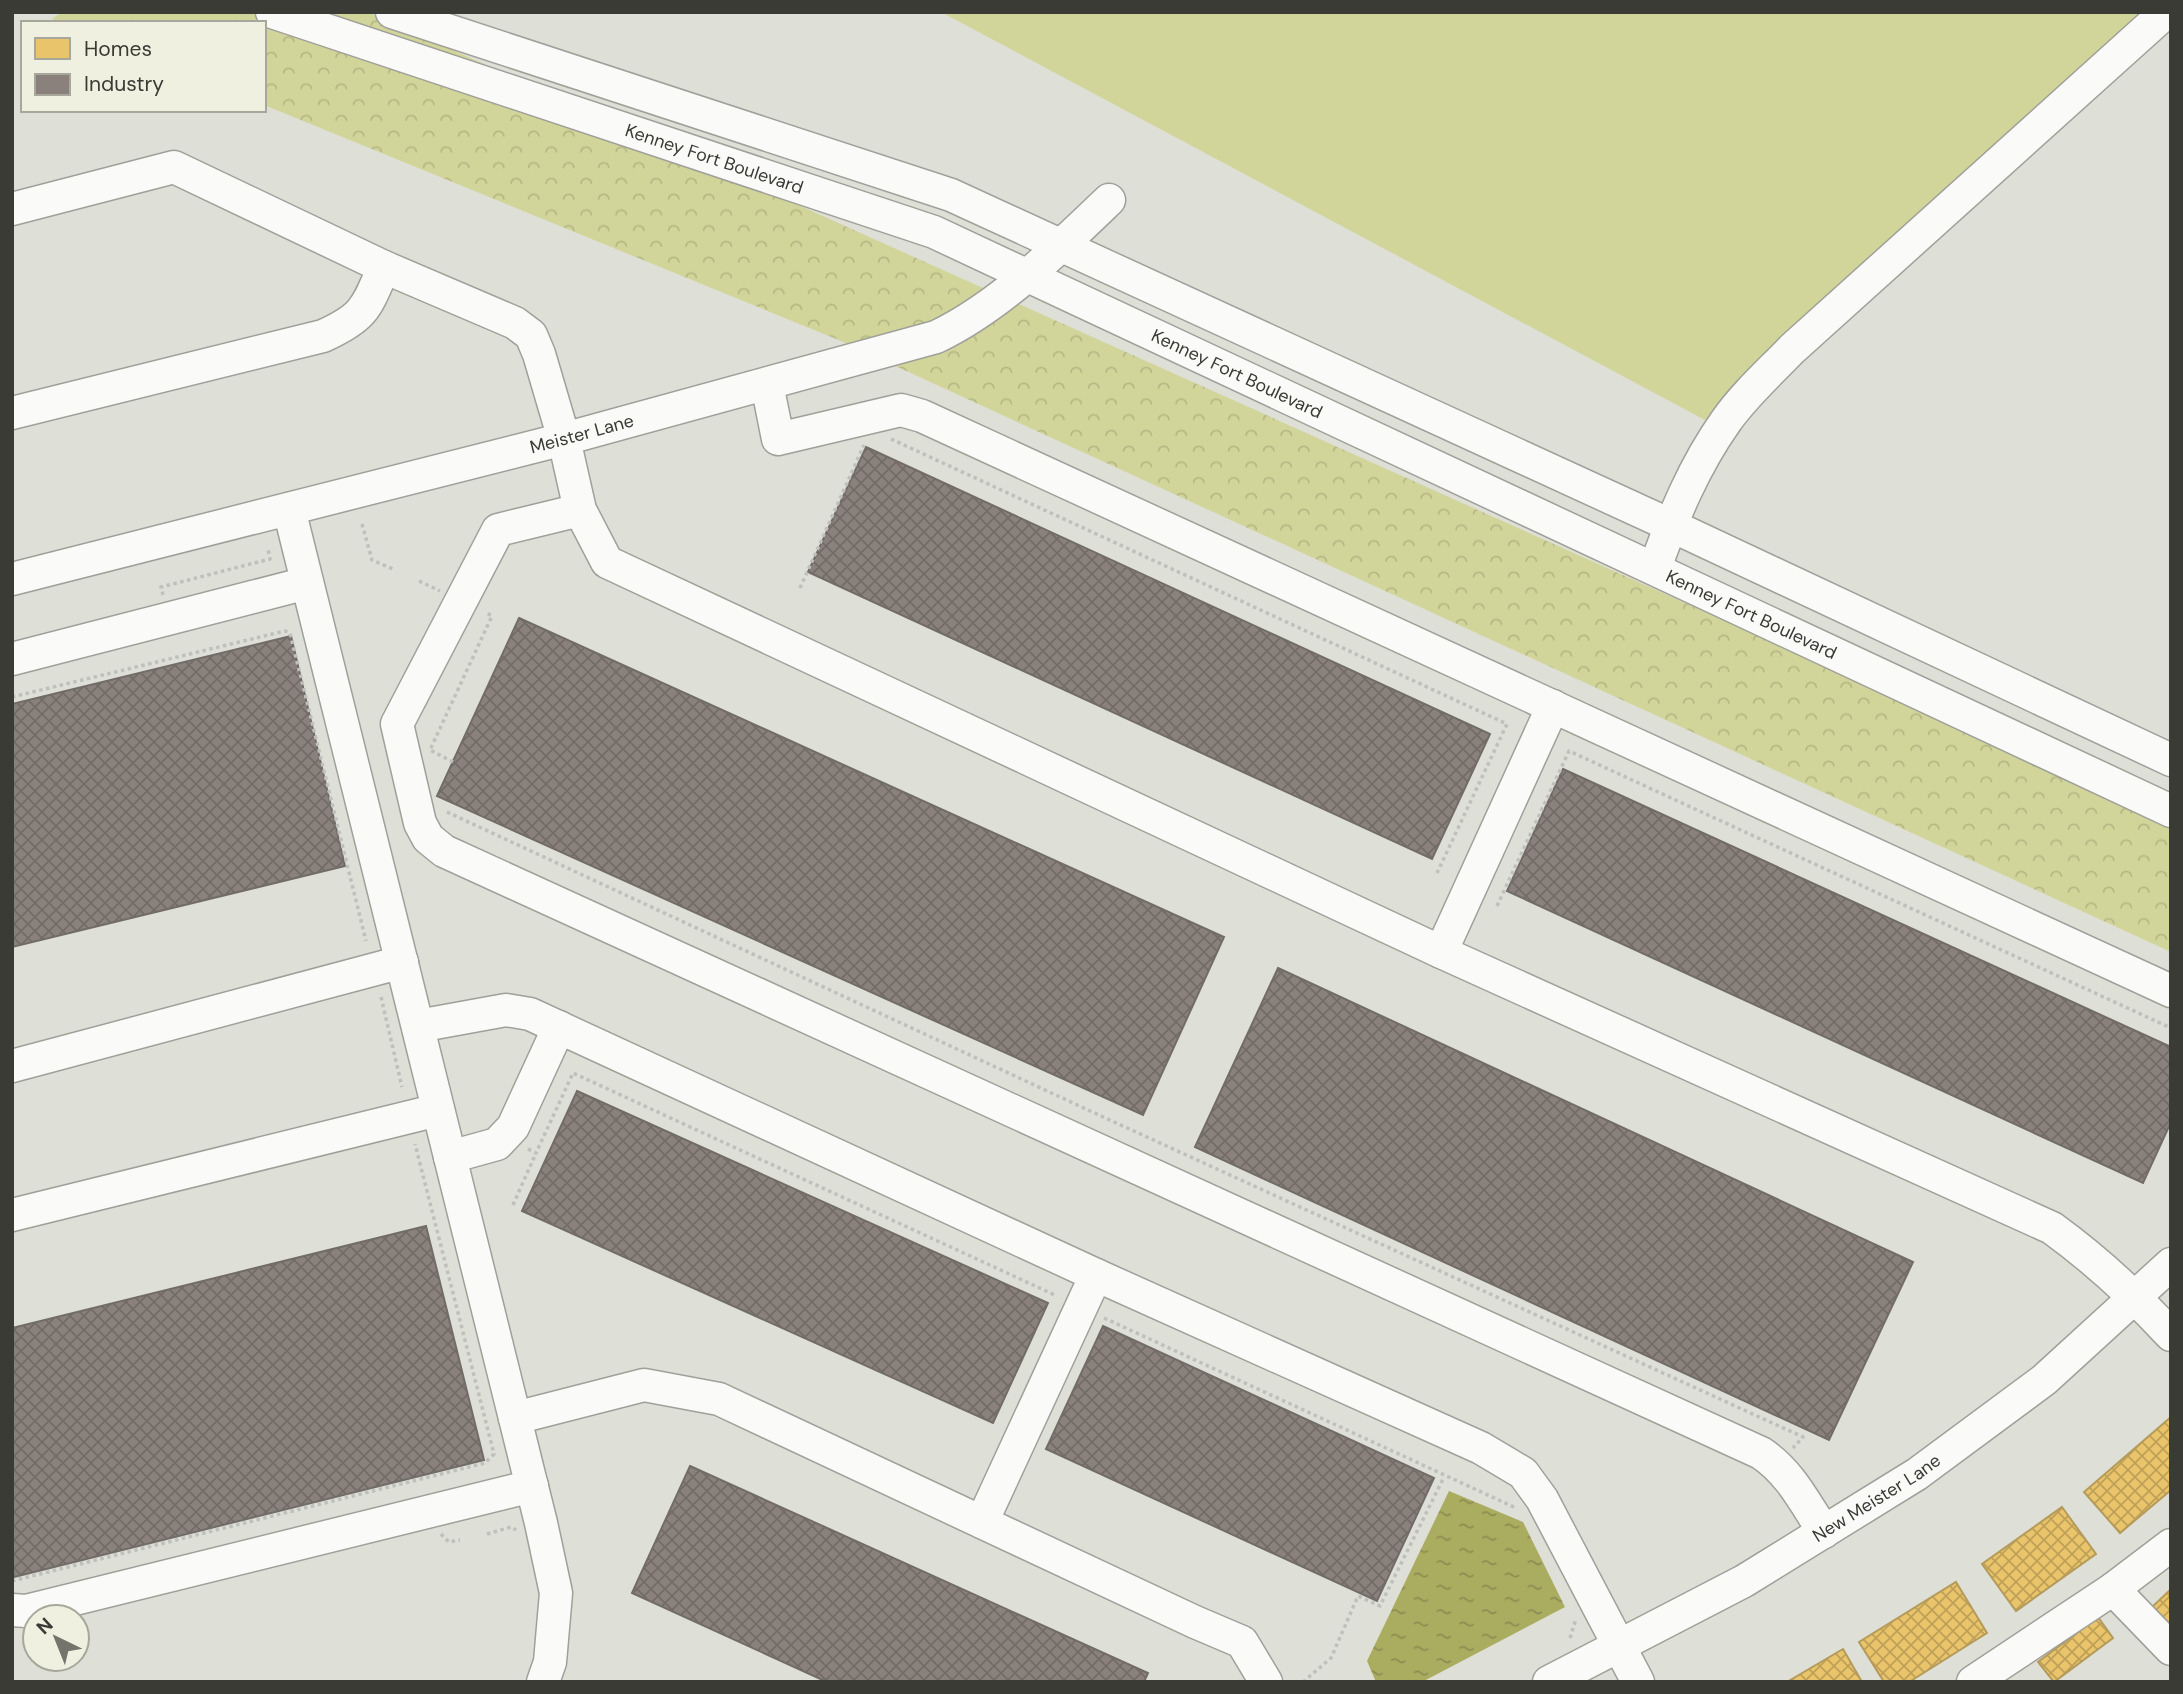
<svg xmlns="http://www.w3.org/2000/svg" width="2183" height="1694" viewBox="0 0 2183 1694" font-family="'DM Sans',sans-serif">
	<defs>
		<pattern id="forest-crowns" width="20" height="18" patternUnits="userSpaceOnUse" patternTransform="scale(1.75)"><rect width="20" height="18" fill="#d2d599"/><path d="M2 6a3 3 0 1 1 6 0M12 15a3 3 0 1 1 6 0" fill="none" stroke="#b5b884"/></pattern>
		<pattern id="water-ripples" width="26" height="14" patternUnits="userSpaceOnUse" patternTransform="scale(1.75)"><rect width="26" height="14" fill="#aaac60"/><path d="M2 4q2-2 4 0t4 0M15 11q2-2 4 0t4 0" fill="none" stroke="#8c8d50"/></pattern>
		<pattern id="homes-cross-hatch" width="8" height="8" patternUnits="userSpaceOnUse" patternTransform="scale(1.75)"><rect width="8" height="8" fill="#e9c46a"/><path d="M0 0l8 8M0 8l8-8" fill="none" stroke="#bea058"/></pattern>
		<pattern id="industry-cross-hatch" width="8" height="8" patternUnits="userSpaceOnUse" patternTransform="scale(1.75)"><rect width="8" height="8" fill="#8a817c"/><path d="M0 0l8 8M0 8l8-8" fill="none" stroke="#726b66"/></pattern>
	</defs>
	<rect width="100%" height="100%" fill="#dedfd6"/>
	<path fill="#d2d599" d="M941,12H2143L1705,420Z"/>
	<path fill="url(#forest-crowns)" d="M62,12H368L2171,821V952L841,341L264,105V23H62L52,19Z"/>
	<path fill="url(#water-ripples)" d="M1449,1491L1523,1522L1565,1607L1422,1682H1376L1367,1661Z"/>
	<path fill="url(#homes-cross-hatch)" stroke="#b59b5a" stroke-width="2" d="M2171,1417V1490L2120,1533L2084,1492Z
		M2062,1507L2096,1554L2016,1611L1982,1564Z
		M1956,1582L1987,1633L1909,1682H1884L1859,1642Z
		M2171,1589V1629L2151,1608Z
		M2098,1617L2113,1638L2054,1682L2038,1662Z
		M1843,1649L1862,1682H1787Z"/>
	<path fill="url(#industry-cross-hatch)" stroke="#726c67" stroke-width="2" d="M866,447L1490,734L1432,859L808,572Z
		M519,618L1224,937L1143,1115L437,796Z
		M291,636L345,866L12,947V704Z
		M1563,769L2171,1047V1122L2143,1183L1507,891Z
		M1278,968L1913,1262L1829,1440L1195,1147Z
		M577,1091L1048,1303L993,1423L522,1211Z
		M426,1226L484,1460L14,1577L12,1569V1328Z
		M1103,1326L1434,1478L1377,1601L1046,1449Z
		M690,1466L1148,1673L1144,1682H827L632,1593Z"/>
	<g fill="none" stroke-linecap="round" stroke-linejoin="round">
		<g stroke="#a0a09a" stroke-width="35">
			<g id="minor">
				<path id="s1" d="M272,12L934,232L2171,811"/>
				<path d="M392,12L951,195L1670,525L2171,760"/>
				<path d="M12,209L174,167L384,267L515,323L531,335L539,354L564,439L580,510L607,562L1441,952L2052,1228C2096,1260 2134,1295 2171,1335"/>
				<path d="M767,384L778,439L901,410L922,416L2171,991"/>
				<path d="M12,413L323,336C365,317 366,308 384,267"/>
				<path d="M289,509L541,1523L556,1593L550,1662L543,1682"/>
				<path d="M580,510L498,530L397,724L420,823L428,838L444,851L1761,1453C1790,1472 1805,1503 1824,1532"/>
				<path d="M1655,568C1673,517 1694,466 1726,421C1744,395 1770,372 1792,349L2166,12"/>
				<path id="s2" d="M12,579L564,439L936,337C999,307 1058,249 1109,200"/>
				<path d="M12,659L307,583"/>
				<path d="M1441,952L1553,706"/>
				<path d="M418,1026L506,1010L530,1014L1096,1275L1481,1448L1523,1473L1542,1499L1638,1682"/>
				<path d="M12,1066L402,962"/>
				<path d="M450,1157L497,1144L513,1127L559,1027"/>
				<path d="M12,1215L438,1110"/>
				<path d="M515,1418L644,1385L719,1399L1195,1622L1242,1642L1266,1682"/>
				<path d="M982,1522L1096,1275"/>
				<path d="M2113,1589L2171,1649"/>
				<path d="M12,1610L26,1611L532,1486"/>
				<path id="s3" d="M1549,1682L1744,1581L1917,1474L2044,1380L2171,1264"/>
				<path d="M1973,1682L2113,1589L2171,1545"/>
			</g>
		</g>
		<path stroke="#bfbfbc" stroke-width="3.5" stroke-dasharray="3.5 3.5" stroke-linecap="butt" d="M891,439L1507,724L1437,873
			M362,524L372,560L393,569
			M419,581L440,591
			M800,588L864,445
			M163,595L161,587L270,559L268,549
			M12,697L285,631L290,633L366,941
			M453,762L430,750L492,616L485,612
			M447,812L1101,1116L1803,1437L1793,1448
			M1497,906L1569,751L2171,1028
			M381,997L402,1087
			M528,1149L536,1153L573,1073L1057,1296
			M513,1205L536,1153
			M1104,1318L1516,1508
			M441,1534L449,1542L460,1540
			M487,1534L511,1527L516,1530
			M12,1581L485,1463L494,1454L415,1144
			M1570,1638L1576,1619
			M1303,1682L1331,1658L1358,1596L1380,1606L1444,1477"/>
		<use href="#minor" stroke="#fafaf9" stroke-width="32"/>
	</g>
	<g text-anchor="middle" stroke-width="7" stroke-linejoin="round" paint-order="stroke">
		<g font-size="18" fill="#3b3b35" stroke="#eff0df">
			<text dy="6" stroke="none"><textPath href="#s1" startOffset="466">Kenney Fort Boulevard</textPath></text>
			<text dy="6" stroke="none"><textPath href="#s1" startOffset="1032">Kenney Fort Boulevard</textPath></text>
			<text dy="6" stroke="none"><textPath href="#s2" startOffset="588">Meister Lane</textPath></text>
			<text dy="6" stroke="none"><textPath href="#s1" startOffset="1600">Kenney Fort Boulevard</textPath></text>
			<text dy="6" stroke="none"><textPath href="#s3" startOffset="376">New Meister Lane</textPath></text>
		</g>
	</g>
	<rect width="2183" height="1694" fill="none" stroke="#3b3b35" stroke-width="28"/>
	<rect x="21" y="21" width="245" height="91" fill="#eff0df" stroke="#a7a89b" stroke-width="2"/>
	<rect x="35" y="38" width="35" height="21" fill="#e9c46a" stroke="#a7a89b" stroke-width="2"/>
	<text x="84" y="56" font-size="21" fill="#3b3b35">Homes</text>
	<rect x="35" y="74" width="35" height="21" fill="#8a817c" stroke="#a7a89b" stroke-width="2"/>
	<text x="84" y="91" font-size="21" fill="#3b3b35">Industry</text>
	<g transform="translate(56 1638) rotate(317)"><circle r="33" fill="#eff0df" stroke="#a7a89b" stroke-width="2"/>
	<path d="M0-5L12 26L0 18L-12 26Z" fill="#74746d"/>
	<text y="-10" font-size="19" font-weight="bold" text-anchor="middle" fill="#3b3b35">N</text>
	</g>
</svg>
